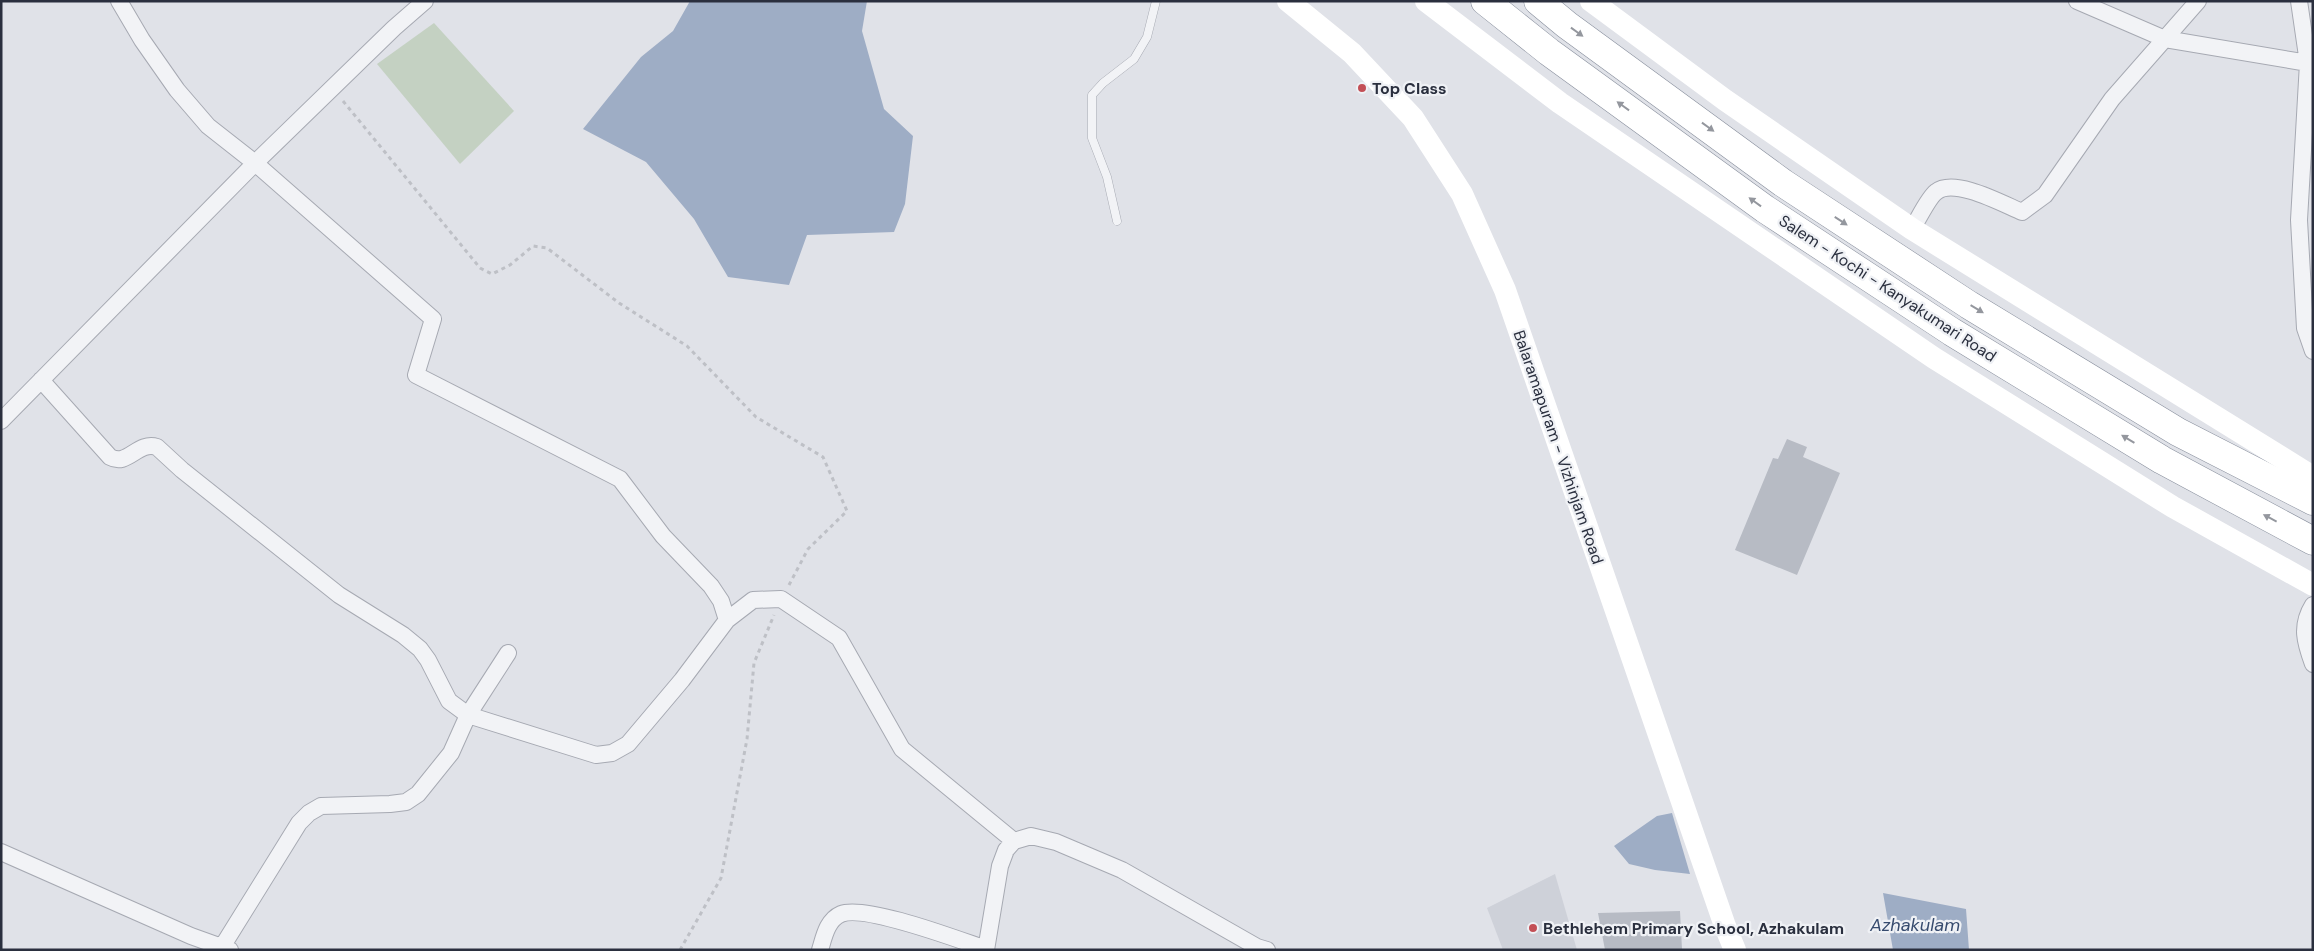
<svg xmlns="http://www.w3.org/2000/svg" width="2314" height="951" viewBox="0 0 2314 951" font-family="'DM Sans',sans-serif">
	<rect width="100%" height="100%" fill="#e0e2e8"/>
	<path fill="#ced1d9" d="M1555,874L1577,950H1503L1487,908Z"/>
	<path fill="#c4d1c2" d="M434,23L514,111L460,164L377,64Z"/>
	<path fill="#9eadc5" d="M690,1H867L862,31L884,109L913,136L905,204L894,232L807,235L789,285L728,277L694,219L646,162L583,129L641,57L673,31Z
		M1672,813L1690,874L1655,870L1629,864L1614,846L1657,816Z
		M1883,893L1966,909L1969,950H1893Z"/>
	<path fill="#b7bbc4" d="M1787,439L1807,447L1803,457L1840,473L1797,575L1735,550L1773,458L1778,459Z
		M1680,911L1682,949L1605,950L1598,913Z"/>
	<g fill="none" stroke-linecap="round" stroke-linejoin="round">
		<g stroke="#a6a9b2" stroke-width="9">
			<path id="lane" d="M1117,221L1107,177L1092,138V95L1103,83L1134,59L1147,37L1156,1"/>
		</g>
		<g stroke="#a6a9b2" stroke-width="18">
			<path id="street" d="M2077,1L2165,39L2308,63
				M2299,1L2308,63L2299,220L2305,328L2313,351
				M1912,229C1918,220 1928,198 1936,192C1954,177 2003,204 2022,212L2045,195L2112,99L2198,1
				M41,380L110,457C128,467 137,441 157,447L182,470L339,595L403,635L420,649L428,660L449,701L468,715L596,755L612,753L628,744L682,680L727,620L721,601L711,586L663,536L620,479L416,375L433,319L255,163L208,126L177,90L142,40L119,1
				M1,421L255,163L394,28L425,1
				M2313,605C2300,626 2305,642 2313,664
				M727,620L753,600L781,599L839,638L902,749L1014,841
				M1,852L191,936L230,950
				M222,947L299,823L309,813L321,806L390,804L406,802L418,794L451,753L468,715L508,653
				M820,950C824,937 827,920 841,914C865,904 959,940 986,949
				M986,950L1000,866L1006,850L1014,841L1031,836L1056,842L1122,870L1257,947L1267,950"/>
		</g>
		<g stroke="#888f9d" stroke-width="29">
			<path id="highway" d="M1485,1L1549,52L1765,209L1952,332L2162,460L2313,541
				M1538,1L1567,25L1783,183L1969,305L2178,432L2313,501"/>
		</g>
		<path stroke="#bec0c6" stroke-width="3" stroke-dasharray="4 4" stroke-linecap="butt" d="M343,101L480,268L492,274L510,265L533,246L547,248L619,303L687,346L756,417L823,457L847,511L808,549L789,585
			M680,950L721,878L747,739L754,663L774,615"/>
		<use href="#lane" stroke="#f2f3f6" stroke-width="8"/>
		<use href="#street" stroke="#f2f3f6" stroke-width="16"/>
		<path stroke="#fff" stroke-width="22" d="M1288,1L1352,53L1413,118L1462,194L1505,290L1725,926L1735,950
			M1426,1L1560,103L1934,358L2173,507L2313,585
			M1591,1L1725,100L1912,229L2313,477"/>
		<use href="#highway" stroke="#fff" stroke-width="28"/>
	</g>
	<defs><path id="oneway-solid" d="M-6-.8H1V-3.2L6.5 0L1 3.2V.8H-6Z" transform="scale(1.25)"/></defs>
	<g fill="#94979e">
		<use href="#oneway-solid" transform="translate(1577 32) rotate(36)"/>
		<use href="#oneway-solid" transform="translate(1623 106) rotate(-144)"/>
		<use href="#oneway-solid" transform="translate(1708 127) rotate(36)"/>
		<use href="#oneway-solid" transform="translate(1755 202) rotate(-144)"/>
		<use href="#oneway-solid" transform="translate(1841 221) rotate(33)"/>
		<use href="#oneway-solid" transform="translate(1977 309) rotate(31)"/>
		<use href="#oneway-solid" transform="translate(2128 439) rotate(-149)"/>
		<use href="#oneway-solid" transform="translate(2270 518) rotate(-152)"/>
	</g>
	<g fill="#c34f56" stroke="#eff1f5" stroke-width="2">
		<circle cx="1362" cy="88" r="5"/>
		<circle cx="1533" cy="928" r="5"/>
	</g>
	<g text-anchor="middle" stroke-width="4.5" stroke-linejoin="round" paint-order="stroke">
		<g font-size="16" font-weight="bold" fill="#2a2f3e" stroke="#eff1f5" text-anchor="start">
			<text x="1372" y="94">Top Class</text>
			<text x="1543" y="934">Bethlehem Primary School, Azhakulam</text>
		</g>
		<g font-size="16" fill="#2a2f3e" stroke="#eff1f5">
			<text transform="translate(1888 288) rotate(33)" y="6">Salem - Kochi - Kanyakumari Road</text>
			<text transform="translate(1559 447) rotate(71)" y="6">Balaramapuram - Vizhinjam Road</text>
		</g>
		<g font-size="18" font-style="italic" fill="#374b6e" stroke="#eff1f5">
			<text x="1915" y="931">Azhakulam</text>
		</g>
	</g>
	<rect width="2314" height="951" fill="none" stroke="#2a2f3e" stroke-width="5"/>
</svg>
